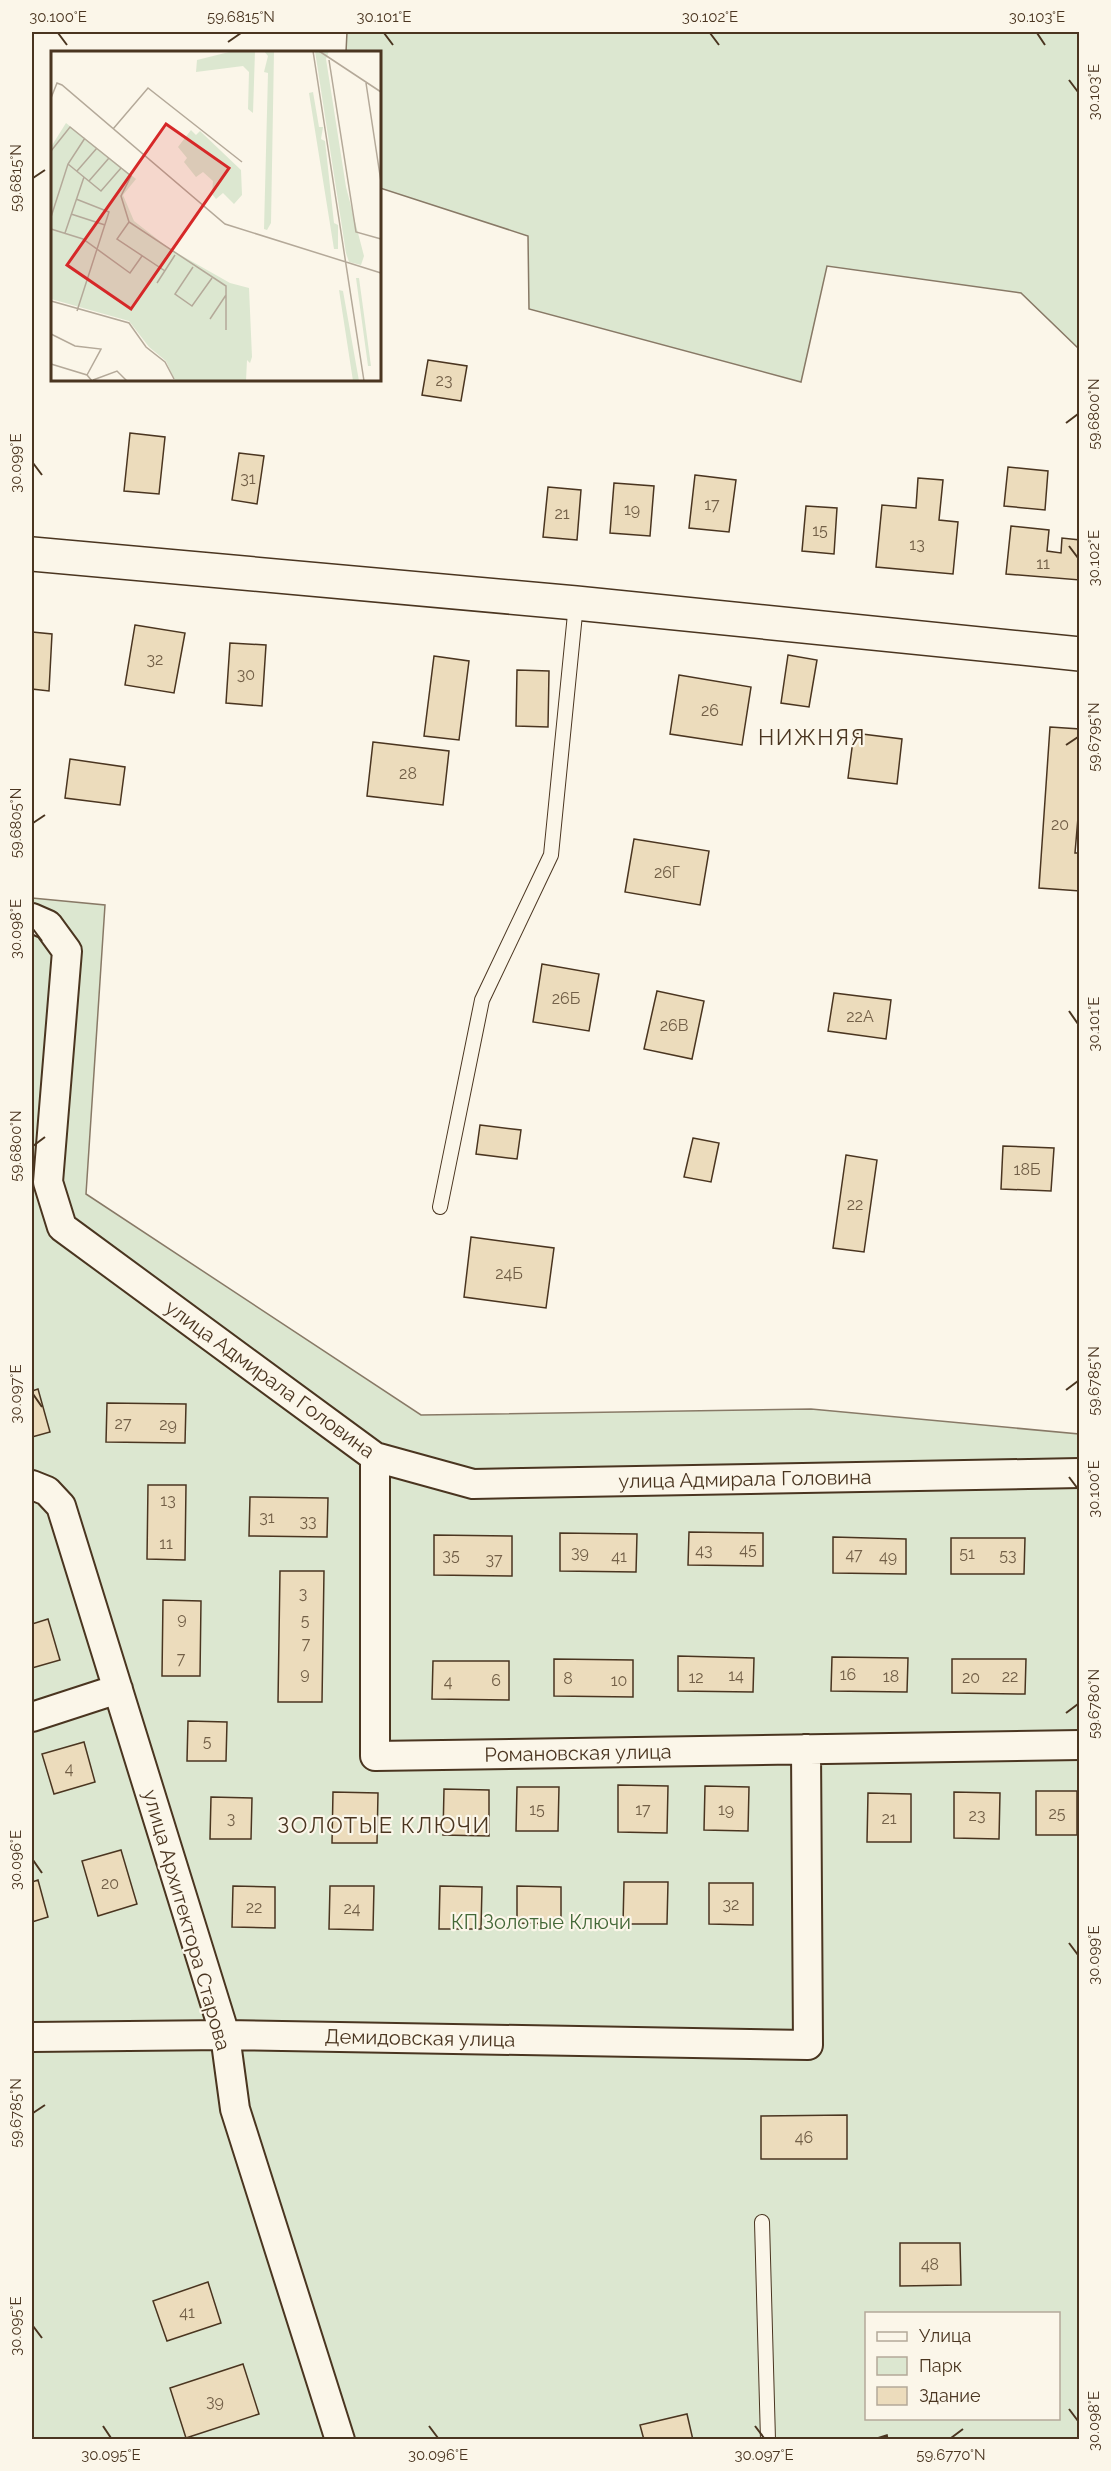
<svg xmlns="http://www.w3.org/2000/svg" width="1111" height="2471" viewBox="0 0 1111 2471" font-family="Raleway,sans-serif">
	<rect width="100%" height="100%" fill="#fbf6e9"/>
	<path fill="#dce7d0" stroke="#887966" stroke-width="1.5" fill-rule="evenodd" d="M347,32H1079V349L1021,293L827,266L801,382L529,309L528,236L380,188V52H346Z
		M32,898L105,905L86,1194L421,1415L811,1409L1079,1434V2439H32ZM866,2314H1058V2418H866Z"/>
	<path fill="#ecdcbc" stroke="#4a3520" stroke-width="1.5" d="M428,360L467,366L461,401L422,395Z
		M130,433L165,437L159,494L124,491Z
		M239,453L264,456L257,504L232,500Z
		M1008,467L1048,471L1045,510L1004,506Z
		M695,475L736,480L729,532L689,528Z
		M918,478L943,480L939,520L958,522L953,574L876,567L882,505L916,508Z
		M614,483L654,486L650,536L610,533Z
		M548,487L581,490L577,540L543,537Z
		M806,506L837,508L834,554L802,551Z
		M1011,526L1049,530L1047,551L1061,553L1062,538L1080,540V580L1006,574Z
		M135,625L185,633L174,693L125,685Z
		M32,632L52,634L49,691L32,689Z
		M230,643L266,645L262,706L226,703Z
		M788,655L817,660L809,707L781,703Z
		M434,656L469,661L459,740L424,736Z
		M517,670L549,671L548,727L516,726Z
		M679,675L751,687L742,745L670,734Z
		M1050,727L1080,729V794L1075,853H1080V891L1039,888Z
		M854,733L902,739L897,784L848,778Z
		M373,742L449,751L443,805L367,796Z
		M70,759L125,767L120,805L65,798Z
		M634,839L709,851L700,905L625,892Z
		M542,964L599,974L589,1031L533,1022Z
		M657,991L704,1001L692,1059L644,1049Z
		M834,993L891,1000L886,1039L828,1031Z
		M480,1125L521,1130L517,1159L476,1154Z
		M693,1138L719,1143L711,1182L684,1177Z
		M1003,1146L1054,1148L1051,1191L1001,1189Z
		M846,1155L877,1160L864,1252L833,1248Z
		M471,1237L554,1248L546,1308L464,1297Z
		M38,1389L50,1432L32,1437V1391Z
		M107,1403L186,1404L185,1443L106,1442Z
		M148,1485H186L185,1560L147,1559Z
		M250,1497L328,1498L327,1537L249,1536Z
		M689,1532L763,1533V1566L688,1565Z
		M560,1533L637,1534L636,1572L560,1571Z
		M434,1535L512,1536V1576L434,1575Z
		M833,1537L906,1539V1574L833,1573Z
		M951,1538H1025L1024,1574H951Z
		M280,1571H324L322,1702H278Z
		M163,1600L201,1601L200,1676H162Z
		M48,1619L60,1660L32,1668V1624Z
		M678,1656L754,1658L753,1692L678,1691Z
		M832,1657L908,1658L907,1692L831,1691Z
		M554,1659L633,1660V1697L554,1696Z
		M952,1659H1026L1025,1694L952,1693Z
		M433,1661H509V1700L432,1699Z
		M188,1721L227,1722L226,1761H187Z
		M84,1742L95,1782L54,1794L42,1754Z
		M618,1785L668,1786L667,1833L618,1832Z
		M705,1786L749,1787L748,1831L704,1830Z
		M517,1787H559L558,1831H516Z
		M444,1789L489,1790V1836L443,1835Z
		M1036,1791H1077V1835H1036Z
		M333,1792L378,1793L377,1843H332Z
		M954,1792L1000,1793L999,1839L954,1838Z
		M868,1793L911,1794V1842H867Z
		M211,1797L252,1798L251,1839H210Z
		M121,1850L137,1904L98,1916L82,1861Z
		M38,1880L48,1917L32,1922V1882Z
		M624,1882H668L667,1924H623Z
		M709,1883H753V1925L709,1924Z
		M233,1886L275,1887V1928L232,1927Z
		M330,1886H374L373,1930L329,1929Z
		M440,1886L482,1887L481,1929H439Z
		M517,1886L561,1887V1924L517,1923Z
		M847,2115V2159H761V2116Z
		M900,2243H960L961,2285L900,2286Z
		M208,2282L221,2323L167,2341L153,2301Z
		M243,2364L259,2414L186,2438L170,2388Z
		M687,2414L693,2440H644L640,2425Z
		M887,2435L888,2440H871Z"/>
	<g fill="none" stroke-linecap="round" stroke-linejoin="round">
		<g stroke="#4a3520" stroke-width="16">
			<path id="lane" d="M440,1207L482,1000L551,855L576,604
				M762,2222L768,2440"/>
		</g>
		<g stroke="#4a3520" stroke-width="32">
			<path id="street" d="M32,918L48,925L67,951L48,1182L62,1227L375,1457L473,1484L1080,1473
				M375,1457V1756L1080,1745
				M32,1485L47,1491L61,1506L225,2035L235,2109L340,2440
				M32,1717L118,1689
				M32,2037L225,2035L808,2045L806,1749"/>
		</g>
		<g stroke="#4a3520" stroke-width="36">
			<path id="secondary" d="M32,554L576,603L1080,654"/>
		</g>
		<use href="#lane" stroke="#fbf6e9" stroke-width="14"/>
		<use href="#street" stroke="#fbf6e9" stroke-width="28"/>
		<use href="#secondary" stroke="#fbf6e9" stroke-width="33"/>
	</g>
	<path fill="none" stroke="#4a3520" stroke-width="2" d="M58,33L67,45M384,33L393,45M710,33L719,45M1037,33L1045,45M228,42L241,33M1069,80L1078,92M33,178L45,170M1066,423L1078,414M33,463L42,475M1069,546L1078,558M1066,745L1078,737M33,823L45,815M33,929L42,941M1069,1011L1078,1024M33,1146L45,1137M1066,1390L1078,1381M33,1394L42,1407M1069,1477L1078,1489M1066,1713L1078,1704M33,1860L42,1873M1069,1943L1078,1955M33,2113L45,2105M33,2326L42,2338M1069,2409L1078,2421M103,2426L111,2438M429,2426L438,2438M755,2426L764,2438M951,2438L963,2429"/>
	<g text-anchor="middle" stroke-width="4.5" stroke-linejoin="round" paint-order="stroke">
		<g font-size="16" fill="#725f47">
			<text x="444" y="386">23</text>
			<text x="248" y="484">31</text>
			<text x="712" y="510">17</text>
			<text x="632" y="515">19</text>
			<text x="562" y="519">21</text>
			<text x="820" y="536">15</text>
			<text x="917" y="550">13</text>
			<text x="1043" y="569">11</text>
			<text x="155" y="665">32</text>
			<text x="246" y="680">30</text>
			<text x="710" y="716">26</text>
			<text x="408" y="779">28</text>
			<text x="1060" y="830">20</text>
			<text x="667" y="878">26Г</text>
			<text x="566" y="1004">26Б</text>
			<text x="860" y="1022">22А</text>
			<text x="674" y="1031">26В</text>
			<text x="1027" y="1175">18Б</text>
			<text x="855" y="1210">22</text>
			<text x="509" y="1279">24Б</text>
			<text x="123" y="1429">27</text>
			<text x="168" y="1430">29</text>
			<text x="168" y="1506">13</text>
			<text x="267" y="1523">31</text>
			<text x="308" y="1527">33</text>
			<text x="166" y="1549">11</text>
			<text x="748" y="1555">45</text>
			<text x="704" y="1556">43</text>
			<text x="580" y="1558">39</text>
			<text x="967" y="1559">51</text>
			<text x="854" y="1560">47</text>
			<text x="451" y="1561">35</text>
			<text x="1008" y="1561">53</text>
			<text x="619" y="1562">41</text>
			<text x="888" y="1562">49</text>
			<text x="494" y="1565">37</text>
			<text x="303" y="1599">3</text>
			<text x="182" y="1624">9</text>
			<text x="305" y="1626">5</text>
			<text x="306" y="1649">7</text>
			<text x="181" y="1664">7</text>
			<text x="305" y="1679">9</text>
			<text x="848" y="1680">16</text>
			<text x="736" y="1681">14</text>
			<text x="891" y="1682">18</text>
			<text x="1010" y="1682">22</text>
			<text x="696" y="1683">12</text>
			<text x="971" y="1683">20</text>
			<text x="568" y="1684">8</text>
			<text x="496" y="1686">6</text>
			<text x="619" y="1686">10</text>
			<text x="448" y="1687">4</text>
			<text x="207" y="1747">5</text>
			<text x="69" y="1774">4</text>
			<text x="537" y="1815">15</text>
			<text x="643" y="1815">17</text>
			<text x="726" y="1815">19</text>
			<text x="1057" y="1819">25</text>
			<text x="977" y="1821">23</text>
			<text x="231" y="1824">3</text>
			<text x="889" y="1824">21</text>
			<text x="110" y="1889">20</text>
			<text x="731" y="1910">32</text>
			<text x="254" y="1913">22</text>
			<text x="352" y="1914">24</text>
			<text x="804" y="2143">46</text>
			<text x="930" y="2270">48</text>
			<text x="187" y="2318">41</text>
			<text x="215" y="2407">39</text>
		</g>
		<g font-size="20" fill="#4a3520" stroke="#fbf6e9">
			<text transform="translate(270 1379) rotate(36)" y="7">улица Адмирала Головина</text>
			<text transform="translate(745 1479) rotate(-1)" y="7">улица Адмирала Головина</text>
			<text transform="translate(578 1753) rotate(-1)" y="7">Романовская улица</text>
			<text transform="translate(187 1920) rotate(74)" y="7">улица Архитектора Старова</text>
			<text transform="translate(420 2038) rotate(1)" y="7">Демидовская улица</text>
		</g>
		<g font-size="20" fill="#436837" stroke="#fbf6e9">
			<text x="541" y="1929">КП Золотые Ключи</text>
		</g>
		<g font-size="22" letter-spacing="1.5" fill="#4a3520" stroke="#fbf6e9">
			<text x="812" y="745">НИЖНЯЯ</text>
			<text x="384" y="1833">ЗОЛОТЫЕ КЛЮЧИ</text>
		</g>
	</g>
	<g transform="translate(51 51)">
		<rect width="330" height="330" fill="#fbf6e9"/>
		<path d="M182,0H204L202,62L197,58L198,21L192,15L145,21L146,9ZM213,0H223L220,172L216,179L213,178L217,22L213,21L217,5ZM264,0H278L275,8L295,136L313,205L310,214L298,211L295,202ZM262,41L268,76H272L270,88L274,90L283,172L287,174V198H283L258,42ZM15,72L85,128L72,144L83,170L119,198L179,232L198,237L201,306L199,312L196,309L195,330H124L115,310L98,296L78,270L0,248V96ZM140,79L145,84L149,80L190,119L191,144L183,153L172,142L165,148L161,143L162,130L152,121L145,126L133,111L136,107L127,96ZM305,227H308L320,315H317ZM288,239L292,240L308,330H302Z" fill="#dce7d0"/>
		<path fill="none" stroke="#b4a999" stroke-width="1.5" d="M262,0L313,330M268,0L330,41M278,9L305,181L330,188M315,32L330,131M0,47L6,32L11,34L174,173L330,222M62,78L97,37L191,111M0,100L19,76L80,125L70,145L78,171L175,235V279M17,113L50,140L70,117M26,120L46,97M38,130L58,107M25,148L58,161L26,260M20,163L54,174M0,166L17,113L34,87M78,171L66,188L114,220M0,178L32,188L79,222L91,205M14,182L33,126M142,216L124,243L141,255L161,227M106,232L124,204M0,250L78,272L95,296L114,311L123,328M159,268L175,244M0,283L24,295L50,298L36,324M0,313L36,324L41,330M42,329L66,320L76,330"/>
		<path fill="#d62828" fill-opacity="0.15" stroke="#d62828" stroke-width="3" d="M115,73L178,117L80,258L16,214Z"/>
		<rect width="330" height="330" fill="none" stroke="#4a3520" stroke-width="3"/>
	</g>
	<rect width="1111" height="2471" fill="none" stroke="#fbf6e9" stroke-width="66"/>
	<rect x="865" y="2312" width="195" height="108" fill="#fbf6e9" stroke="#b4a999" stroke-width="1.5"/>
	<rect x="877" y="2332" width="30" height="9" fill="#fbf6e9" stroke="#b4a999" stroke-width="1.5"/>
	<text x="919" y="2342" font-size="18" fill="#4a3520">Улица</text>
	<rect x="877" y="2357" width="30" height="18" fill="#dce7d0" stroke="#b4a999" stroke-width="1.5"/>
	<text x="919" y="2372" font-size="18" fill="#4a3520">Парк</text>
	<rect x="877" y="2387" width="30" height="18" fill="#ecdcbc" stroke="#b4a999" stroke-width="1.5"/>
	<text x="919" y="2402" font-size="18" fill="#4a3520">Здание</text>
	<rect x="33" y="33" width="1045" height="2405" fill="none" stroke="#4a3520" stroke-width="2"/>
	<g font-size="15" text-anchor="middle" fill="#4a3520">
		<text x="58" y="22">30.100°E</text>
		<text x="241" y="22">59.6815°N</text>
		<text x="384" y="22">30.101°E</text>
		<text x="710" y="22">30.102°E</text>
		<text x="1037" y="22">30.103°E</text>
		<text transform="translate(1094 92) rotate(-90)" y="5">30.103°E</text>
		<text transform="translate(16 178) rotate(-90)" y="5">59.6815°N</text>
		<text transform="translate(1094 414) rotate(-90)" y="5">59.6800°N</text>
		<text transform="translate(16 463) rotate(-90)" y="5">30.099°E</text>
		<text transform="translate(1094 558) rotate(-90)" y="5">30.102°E</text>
		<text transform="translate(1094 737) rotate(-90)" y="5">59.6795°N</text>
		<text transform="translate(16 823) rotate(-90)" y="5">59.6805°N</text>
		<text transform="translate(16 929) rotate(-90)" y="5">30.098°E</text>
		<text transform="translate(1094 1024) rotate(-90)" y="5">30.101°E</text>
		<text transform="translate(16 1146) rotate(-90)" y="5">59.6800°N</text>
		<text transform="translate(1094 1381) rotate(-90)" y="5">59.6785°N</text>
		<text transform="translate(16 1394) rotate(-90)" y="5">30.097°E</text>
		<text transform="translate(1094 1489) rotate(-90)" y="5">30.100°E</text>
		<text transform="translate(1094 1704) rotate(-90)" y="5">59.6780°N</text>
		<text transform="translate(16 1860) rotate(-90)" y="5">30.096°E</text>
		<text transform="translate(1094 1955) rotate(-90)" y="5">30.099°E</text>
		<text transform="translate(16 2113) rotate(-90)" y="5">59.6785°N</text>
		<text transform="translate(16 2326) rotate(-90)" y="5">30.095°E</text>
		<text transform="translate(1094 2421) rotate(-90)" y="5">30.098°E</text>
		<text x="111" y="2460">30.095°E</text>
		<text x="438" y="2460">30.096°E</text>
		<text x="764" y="2460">30.097°E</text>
		<text x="951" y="2460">59.6770°N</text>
	</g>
</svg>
